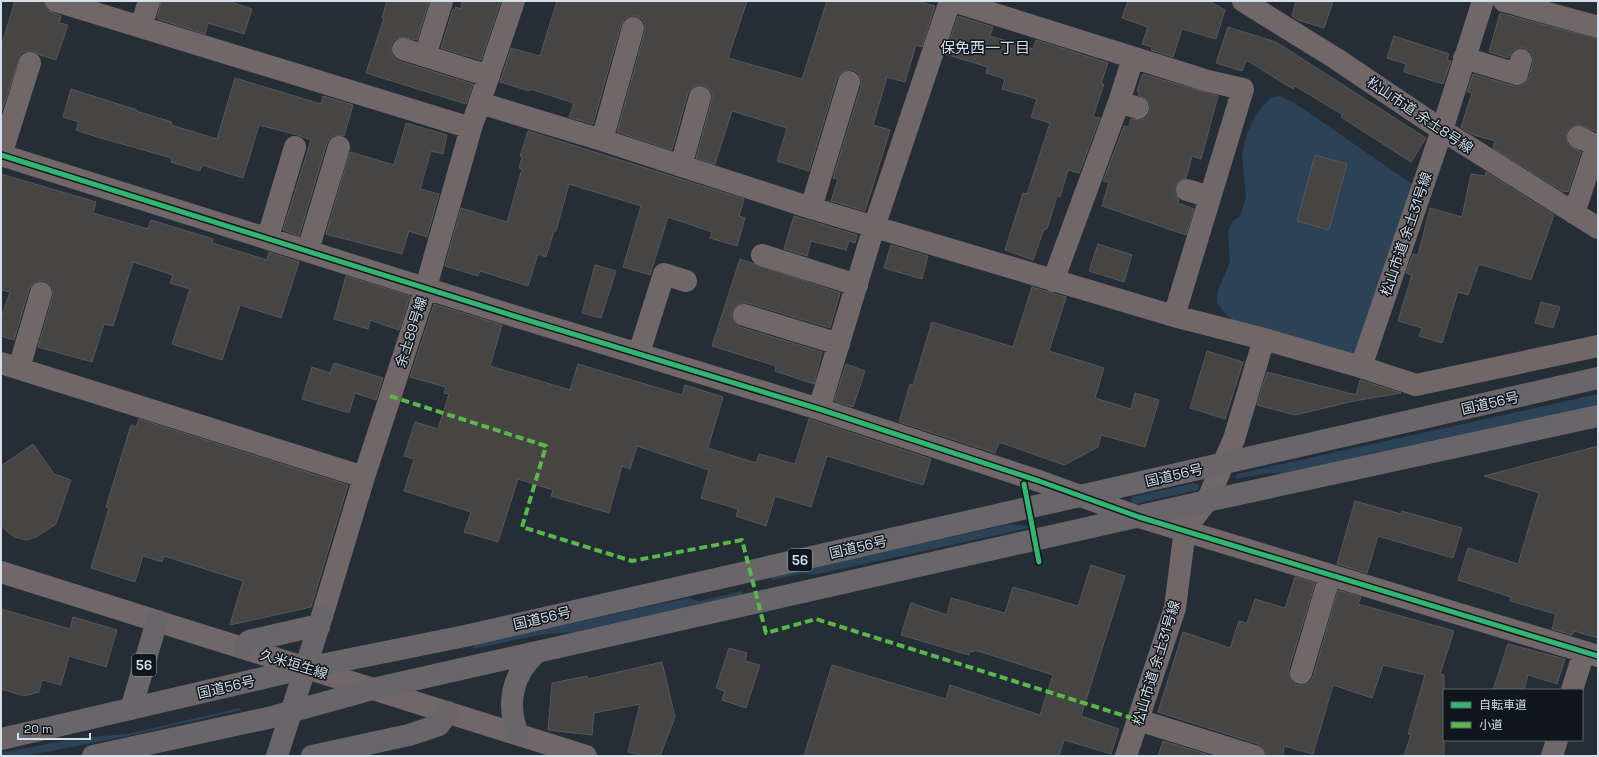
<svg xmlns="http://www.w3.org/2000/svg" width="1599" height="757" viewBox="0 0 1599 757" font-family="'Space Grotesk','Noto Sans JP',sans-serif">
	<rect width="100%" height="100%" fill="#252e37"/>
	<path fill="#2b4257" d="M1280,96L1296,104L1418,188L1362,349L1350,355L1238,324L1226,315L1217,303L1218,290L1230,262L1228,232L1233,221L1240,216L1246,198L1242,155L1247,133L1257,113L1270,98Z
		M1598,394V406L1290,474L1269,473L1235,479L1237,474Z
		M1194,483L1199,485L1198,490L1135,504L1132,503L1131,500L1132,497Z
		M1010,524L1029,526V528L813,575L803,573L772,580L771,576Z
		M741,591L743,595L577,632L544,634L473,649L474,644L688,598L700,601Z
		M240,708L241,710L128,736L25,756H1V753L78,738L127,734Z"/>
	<path fill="#474444" stroke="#585759" d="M15,1H44L47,10L61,16L59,23L68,25L56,60L40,55L33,51H27L21,54L1,113V47Z
		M161,1H228L252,9L244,34L208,23L205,34L158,19L157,18Z
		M387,1L429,2L417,40L400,37L394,40L391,45V52L394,58L399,61L473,84L466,104L366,73L384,18H382Z
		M462,1H501L481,60L441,48L453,9L455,10L456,7L461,9Z
		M557,1H747L728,58L802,79L827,1H917L935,6L922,47L916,45L905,82L887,77L873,125L890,130L865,211L831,201L838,179L833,178L861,86V79L858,73L853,70H847L841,73L837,78L809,171L777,161L787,128L732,111L715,164L696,158L712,100V93L709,89L704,85H696L692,88L688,93L672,150L617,132L645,31V24L642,19L637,16H630L624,19L621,25L593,124L569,117L574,103L530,89L529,91L500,82L511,48L540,56Z
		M1128,1H1209L1225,10L1216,39L1182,29L1173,57L1151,50L1152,47L1142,44L1148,27L1122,18Z
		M1296,1H1333L1324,28L1298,20L1292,16Z
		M1500,13L1598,39V132L1577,125L1571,127L1567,132L1566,138L1568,144L1581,152L1568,192L1562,191L1493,148L1495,141L1471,134L1461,127L1472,93L1467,92L1473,74L1514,86H1520L1525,83L1529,77L1533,63V57L1530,51L1524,48H1518L1512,51L1508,58L1489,52Z
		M958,16L993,27L990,36L1033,49L1036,40L1108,63L1101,84H1104L1093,117L1100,118L1079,173L1068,170L1060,197L1057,196L1047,229H1044L1033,260L1005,250L1023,193L1027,194L1050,123L1031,117L1037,99L1002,89L1005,79L986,73L988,67L945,54Z
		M1228,27L1276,42L1426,138L1411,162L1341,117L1343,115L1295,86L1293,89L1246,60L1242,71L1216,63Z
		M1394,36L1449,54L1447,60L1451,61L1443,84L1404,72L1406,64L1387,58Z
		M1143,74L1218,96L1201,159L1192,156L1186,178L1179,181L1175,187V193L1179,199L1178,203L1194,209L1186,235L1102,206L1109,182L1103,181L1124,126L1129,127L1131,119L1141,120L1147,117L1150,111V106L1147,100L1138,95L1139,92L1137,91Z
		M235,78L321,104L323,96L353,105L344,136L336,135L330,138L327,143L299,236L283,230L311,140L298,135L259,125L243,178L202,165L200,171L171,162L172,158L97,137L76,130L79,122L63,117L71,89L137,110L136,111L172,122L171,125L217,139Z
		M406,123L447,135L443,154L431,151L420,189L439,194L427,237L409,231L402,254L326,234L350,152L394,165Z
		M528,131L744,199L739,216L745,218L737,246L710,238L712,232L668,217L650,275L623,267L641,206L569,184L556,231H554L546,257L538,254L528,286L480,271L478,276L445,266L461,208L507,222L522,169L519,168L522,157L520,156Z
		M1315,155L1347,164L1329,230L1297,221Z
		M1486,172L1554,215L1531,280L1479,264L1468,295L1458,292L1442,343L1419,336L1422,328L1398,321L1412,275L1406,273L1413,254L1418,255L1430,208L1462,217L1471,174L1485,176Z
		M1,174L96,202L93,213L148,229L151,220L213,239L212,243L267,260L269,252L299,262L281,318L240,305L222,360L172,344L190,289L170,283L173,275L133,262L113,326L104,324L92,362L38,347L53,296V290L50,285L45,281H38L33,284L29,289L14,340L1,336V318L10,292L1,290Z
		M794,216L857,235L855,243L849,241L846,250L811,241L807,256L784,249Z
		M1098,244L1132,255L1124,282L1089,271Z
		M891,245L928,256L922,279L884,268Z
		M740,259L840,293L830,328L748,303H742L736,306L732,312V317L735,323L740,327L822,352L814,384L775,371L776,366L712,346Z
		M595,265L616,271L601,318L582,313Z
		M346,276L410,296L399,330L370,320L368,329L334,319Z
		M1032,287L1066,297L1049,351L1104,368L1095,398L1131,409L1135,393L1159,400L1145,447L1101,435L1098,447L1064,465L999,442L995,453L899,422L910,384L913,385L932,322L1013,347Z
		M1541,302L1560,307L1553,328L1535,323Z
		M434,304L502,325L490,366L570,390L578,364L682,395L685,385L723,397L708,448L756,463L759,454L795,464L809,419L931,459L923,485L827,456L811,507L775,496L766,526L736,516L738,509L701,498L709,470L637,446L630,469L622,466L609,513L551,496L553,490L518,479L498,542L464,532L471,512L404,491L414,459L404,456L415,422L438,429L449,394L444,393L446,387L410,377Z
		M1207,351L1243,362L1225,419L1190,408Z
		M334,363L383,378L376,400L355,393L349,413L302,399L312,367L330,373Z
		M846,364L865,371L853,407L834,401Z
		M1267,372L1356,395L1360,380L1401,393L1354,401L1295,415L1257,405Z
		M139,419L348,485L311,607L230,625L243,581L164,556L162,562L143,556L135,582L91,568L109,508L106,507L131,425L136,427Z
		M33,444L54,474L71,480L56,524L36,537L26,540L14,537L1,526V466Z
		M1598,446V638L1574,631L1572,635L1552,629L1556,614L1510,601L1511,597L1458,580L1468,548L1518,564L1539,493L1484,476Z
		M1355,501L1401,514L1402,511L1462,528L1453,558L1378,536L1367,573L1337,564Z
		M1091,565L1125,576L1081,716L1119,729L1111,754L1064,740L1059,756H804L832,665L946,699L950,685L1040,715L1053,675L975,650L974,652L970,651L969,655L901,635L911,603L947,615L951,598L1005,613L1013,587L1078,606Z
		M1295,577L1315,583L1289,669V676L1292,681L1297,685H1304L1310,682L1313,677L1338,590L1361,597L1358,604L1454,631L1440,674L1444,675V756H1404L1411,735L1408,734L1425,675L1383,665L1372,698L1333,685L1313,754L1284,746L1283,756H1266L1263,748L1258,744L1158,712L1183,632L1230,648L1239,621L1247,623L1255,599L1285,608Z
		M1,609L70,629L73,617L117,630L106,667L69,656L61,685L42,680L39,692L24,696L1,689Z
		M1508,644L1565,659L1557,684L1528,675L1524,690H1493Z
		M729,648L747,653L745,661L760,665L746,708L722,700L725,691L716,688Z
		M662,662L675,717L660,756H644L628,752L640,704L594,713L592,735L548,730L552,683L587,676L588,679Z
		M1163,741L1212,756H1158Z"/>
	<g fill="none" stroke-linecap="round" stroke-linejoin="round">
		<path stroke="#726768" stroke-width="22" d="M56,1L471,128
			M953,1L1208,81L1243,89L1174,316
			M1243,1L1335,58L1442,130L1598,228
			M1504,1L1598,27
			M141,27L149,1
			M403,49L489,76
			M425,56L442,1
			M1464,58L1517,74L1521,60
			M1119,102L1138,108
			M480,103L602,140L811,208L1174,316L1264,339
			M1578,137L1598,146
			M602,140L633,28
			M1,155L514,316L819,409L1039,481L1139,517L1598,656
			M1,155L30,63
			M681,166L700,97
			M1187,190L1210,197
			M811,208L849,82
			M1574,213L1597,144
			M268,237L295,147
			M308,250L339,147
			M762,255L857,285
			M1053,281L1119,102L1133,58
			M744,315L839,344
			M639,353L664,274L686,281
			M1,363L364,477
			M1361,367L1416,385L1598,346
			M19,368L41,293
			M819,409L874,227L950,1
			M322,616L364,477L426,287L471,128L514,1
			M1301,673L1330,575
			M1572,690L1584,652
			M1138,720L1254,756
			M1126,756L1175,608L1185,529L1207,501L1234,439L1264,339L1361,367L1442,130L1483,1
			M1552,756L1557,740"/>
		<path stroke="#71676a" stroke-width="22" d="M1,572L586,756"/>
		<path stroke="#6a6569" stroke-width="22" d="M244,648L249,641L310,627H319
			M131,709L157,621
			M518,734C506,704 512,674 537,652
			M1,739L306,668L465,636L1598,378
			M93,756L268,718L373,689L470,667L1207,501L1598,416
			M277,756L322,616
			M312,756L409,735L439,725L448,712"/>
		<path stroke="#58b947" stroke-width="4" stroke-dasharray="8 4" stroke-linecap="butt" d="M390,396L546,446L522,527L632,561L742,540L766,633L816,619L1138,720"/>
		<g stroke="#0f161d" stroke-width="8">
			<path id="cycleway" d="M1,155L514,316L819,409L1039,481L1139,517L1598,656
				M1024,484L1039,562"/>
		</g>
		<use href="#cycleway" stroke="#33b770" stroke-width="5"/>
	</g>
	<g text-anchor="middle" stroke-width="3" stroke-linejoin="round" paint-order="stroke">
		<g fill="#0f161d" stroke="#99a3ac" stroke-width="1">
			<rect x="788" y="549" width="24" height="22" rx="3"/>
			<rect x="132" y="654" width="24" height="22" rx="3"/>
		</g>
		<g font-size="13" font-weight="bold" fill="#d4dfe9">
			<text x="800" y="565">56</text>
			<text x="144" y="670">56</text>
		</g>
		<g font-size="14" fill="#d4dfe9" stroke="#0f161d">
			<text transform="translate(1420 115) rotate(34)" y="5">松山市道 余土8号線</text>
			<text transform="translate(1406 234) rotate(-71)" y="5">松山市道 余土31号線</text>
			<text transform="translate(411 332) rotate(-72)" y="5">余土89号線</text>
			<text transform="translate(1490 403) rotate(-13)" y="5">国道56号</text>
			<text transform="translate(1174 475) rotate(-13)" y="5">国道56号</text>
			<text transform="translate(858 547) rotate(-13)" y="5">国道56号</text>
			<text transform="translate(542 618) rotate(-13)" y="5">国道56号</text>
			<text transform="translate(1156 663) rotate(-73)" y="5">松山市道 余土31号線</text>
			<text transform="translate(294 664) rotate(17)" y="5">久米垣生線</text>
			<text transform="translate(226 687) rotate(-13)" y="5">国道56号</text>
		</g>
		<g font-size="15" fill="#d4dfe9" stroke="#0f161d">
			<text x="985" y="53">保免西一丁目</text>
		</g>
	</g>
	<rect width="1599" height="757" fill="none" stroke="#d4dfe9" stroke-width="4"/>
	<rect x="1443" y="689" width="140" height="52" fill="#0f161d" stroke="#5e666f"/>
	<rect x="1451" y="702" width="20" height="6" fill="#33b770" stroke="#5e666f"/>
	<text x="1479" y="709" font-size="12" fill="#d4dfe9">自転車道</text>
	<rect x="1451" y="722" width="20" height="6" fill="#58b947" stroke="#5e666f"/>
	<text x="1479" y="729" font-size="12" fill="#d4dfe9">小道</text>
	<path d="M18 733v6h72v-6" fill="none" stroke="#d4dfe9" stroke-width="2"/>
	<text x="24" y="733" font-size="12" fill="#d4dfe9" stroke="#0f161d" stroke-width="3" paint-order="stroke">20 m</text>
</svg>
